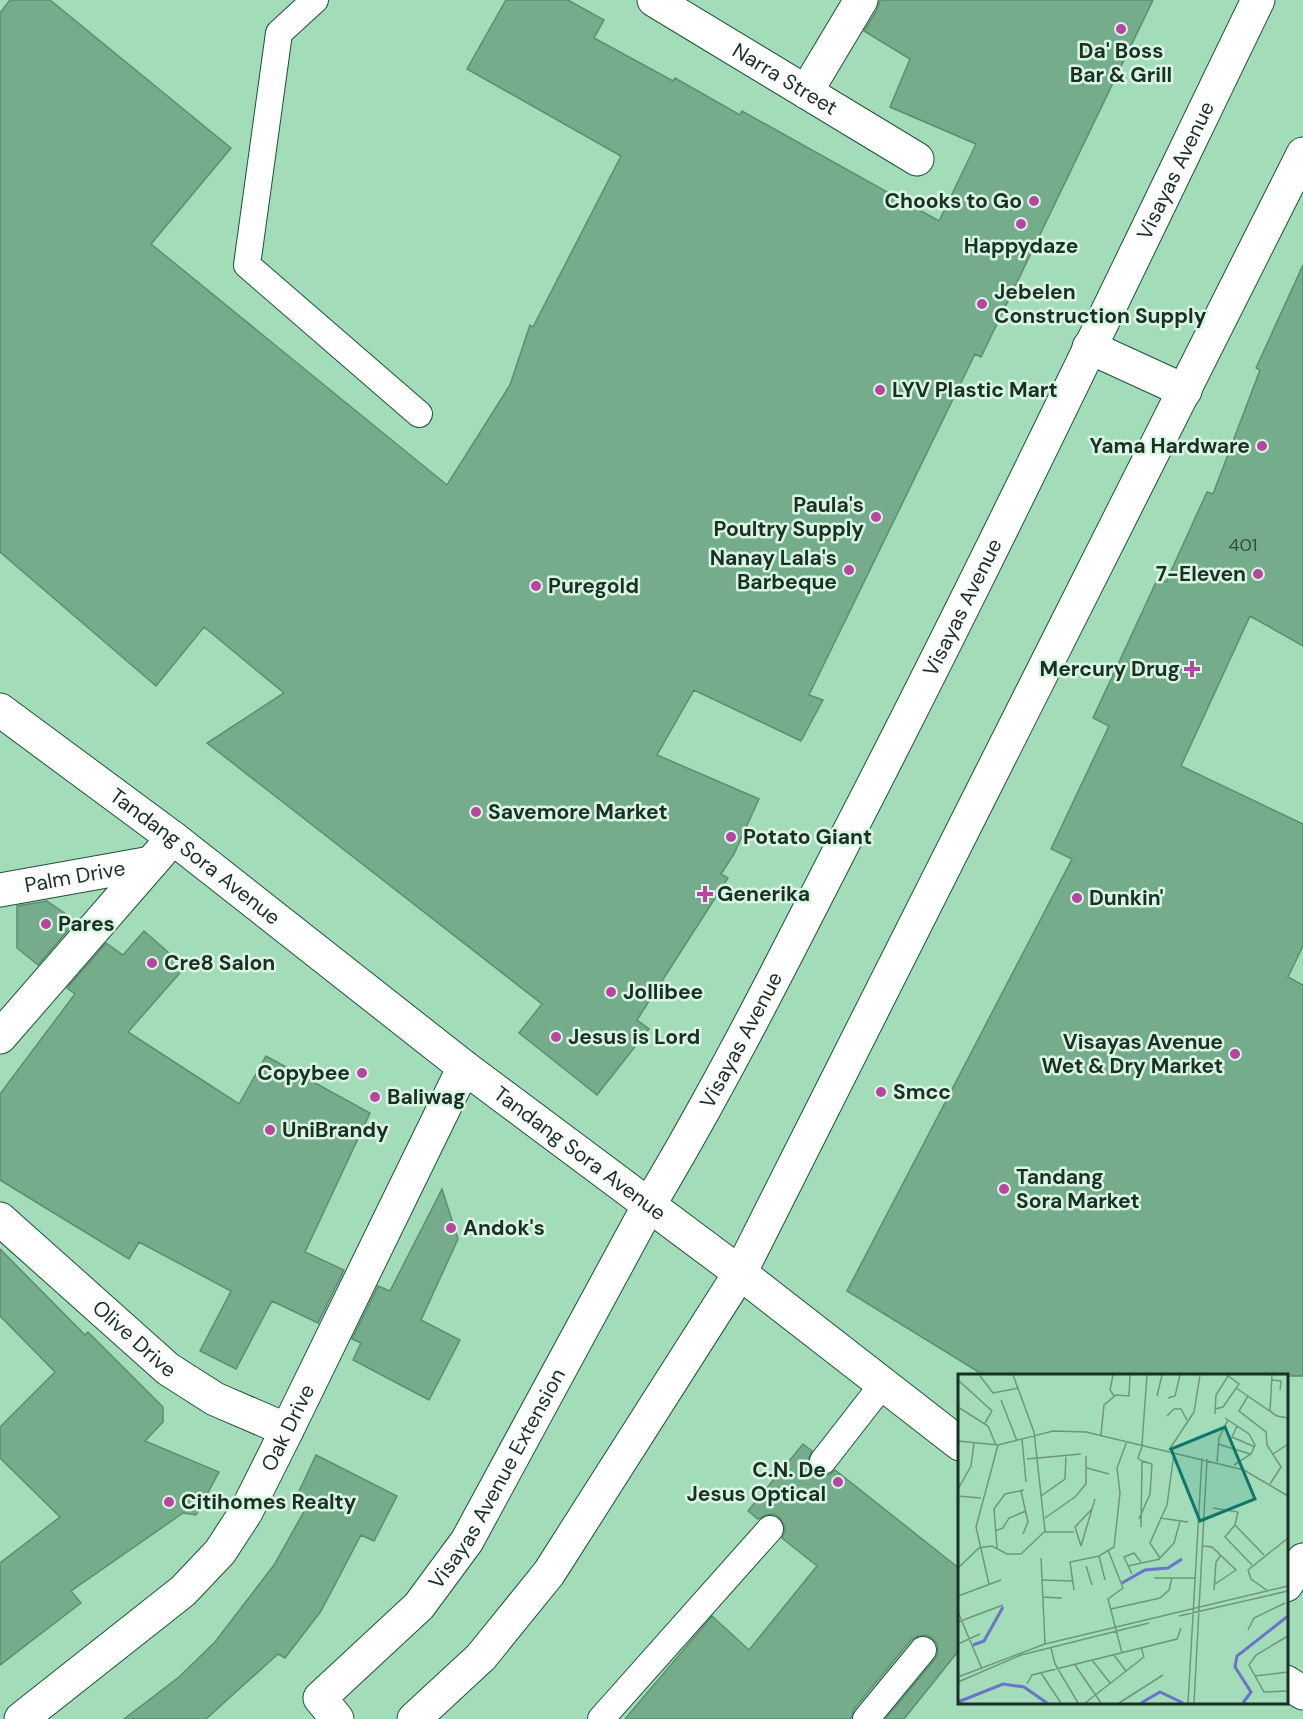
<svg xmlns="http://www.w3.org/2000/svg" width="1303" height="1719" viewBox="0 0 1303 1719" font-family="'DM Sans',sans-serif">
	<rect width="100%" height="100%" fill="#a3dcb9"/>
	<path fill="#75ac8b" stroke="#598f6f" stroke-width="1.5" d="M10,0H50L231,148L151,244L447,485L510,385L530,325L533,327L621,156L467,69L506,0H568L604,20L594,38L673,81L675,78L740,115L742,111L939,221L976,144L890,107L910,59L864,31L877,10L880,0H1153L981,357L975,354L809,695L823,700L801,741L694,690L657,755L759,799L734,854L721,874L728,878L637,1020L649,1029L597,1095L519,1033L542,1004L207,743L284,693L204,627L156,686L0,552V13Z
		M1303,265V646L1250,616L1181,766L1303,824V946L1288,977L1303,985V1376H985L847,1291L1072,859L1051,849L1109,726L1093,718L1158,578L1166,582L1207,492L1213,494L1260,370L1256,368Z
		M47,901L76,921L38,965L17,948V906Z
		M144,931L185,967L128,1032L239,1104L266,1056L370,1113L305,1252L344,1270L318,1323L272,1301L236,1369L200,1351L231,1291L139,1242L129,1259L0,1180V1094L75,994L67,988L106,943L123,955Z
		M442,1189L458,1239L421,1320L460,1340L429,1400L353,1360L361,1343L352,1339L378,1286L390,1291Z
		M0,1249L85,1335L88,1332L163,1407V1422L145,1441L219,1472L196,1515L183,1513L71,1591L81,1603L0,1665V1563L60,1517L0,1458V1427L55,1372L0,1316Z
		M803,1444L812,1451L808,1460L809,1467L813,1472L822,1476L829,1475L835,1470L960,1569V1649L904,1719H885L935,1659L938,1652L937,1644L932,1638L926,1635L918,1636L911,1640L854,1709L851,1719H625L712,1616L749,1650L817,1566L782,1538L785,1531L784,1525L779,1517L772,1514L766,1515L758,1519L748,1511Z
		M316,1455L397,1496L374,1541L361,1535L321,1611L285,1658L278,1654L206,1719H124L179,1677L215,1642L274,1565L306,1508L294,1502Z"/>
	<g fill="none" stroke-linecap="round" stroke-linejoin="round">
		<g stroke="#1c5336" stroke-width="28">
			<path id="lane" d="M315,0L279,33L247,265L419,414
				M823,1461L883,1384
				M601,1719L770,1529
				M866,1719L923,1650"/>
		</g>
		<g stroke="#1c5336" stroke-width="35">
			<g id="street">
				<path id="s1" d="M654,0L917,159"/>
				<path d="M806,92L861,0"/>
				<path id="s2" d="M0,890L151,863"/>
				<path d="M0,1037L173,838"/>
				<path id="s3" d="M0,1219L168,1369L215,1399L287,1430"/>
				<path d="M1286,1585L1303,1560"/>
				<path id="s4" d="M21,1719L183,1591L220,1552L246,1512L287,1430L464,1067"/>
				<path id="s5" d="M337,1719L320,1698L419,1606L467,1541L649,1205"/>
				<path d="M414,1719L481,1657L549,1573L740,1273"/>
			</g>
		</g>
		<g stroke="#1c5336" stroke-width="35">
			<g id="secondary">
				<path d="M1089,347L1185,391"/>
				<path id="s6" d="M0,710L173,838L464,1067L740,1273L960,1444"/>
				<path id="s7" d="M649,1205C721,1085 784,959 848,834C990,559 1123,279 1258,0"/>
				<path d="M740,1273L1303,154"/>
				<path d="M1286,1682L1303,1693"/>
			</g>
		</g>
		<use href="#lane" stroke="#fff" stroke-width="26"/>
		<use href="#street" stroke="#fff" stroke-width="33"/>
		<use href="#secondary" stroke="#fff" stroke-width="33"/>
	</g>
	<g fill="#b8459f" stroke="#d9f5e3" stroke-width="2">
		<circle cx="1121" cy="29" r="6"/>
		<circle cx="1034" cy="201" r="6"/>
		<circle cx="1021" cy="224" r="6"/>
		<circle cx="982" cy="304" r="6"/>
		<circle cx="880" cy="390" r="6"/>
		<circle cx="1262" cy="446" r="6"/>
		<circle cx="876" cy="517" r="6"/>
		<circle cx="849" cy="570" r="6"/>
		<circle cx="1258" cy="574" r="6"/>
		<circle cx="536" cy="586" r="6"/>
		<path d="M1189 660h6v6h6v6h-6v6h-6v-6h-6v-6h6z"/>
		<circle cx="476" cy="812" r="6"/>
		<circle cx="731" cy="837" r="6"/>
		<path d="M702 885h6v6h6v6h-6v6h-6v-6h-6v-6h6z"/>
		<circle cx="1077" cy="898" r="6"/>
		<circle cx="46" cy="924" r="6"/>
		<circle cx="152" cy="963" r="6"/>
		<circle cx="611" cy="992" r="6"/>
		<circle cx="556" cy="1037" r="6"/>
		<circle cx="1235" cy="1054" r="6"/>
		<circle cx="362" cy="1073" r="6"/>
		<circle cx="881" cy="1092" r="6"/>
		<circle cx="375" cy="1097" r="6"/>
		<circle cx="270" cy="1130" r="6"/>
		<circle cx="1004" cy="1189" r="6"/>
		<circle cx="451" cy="1228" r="6"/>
		<circle cx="838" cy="1482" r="6"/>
		<circle cx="169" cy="1502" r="6"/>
	</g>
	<g text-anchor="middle" stroke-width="5" stroke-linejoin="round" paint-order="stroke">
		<g font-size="18" fill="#304f3d">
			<text x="1243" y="551">401</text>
		</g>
		<g font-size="21" font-weight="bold" fill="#193023" stroke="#d9f5e3" text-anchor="start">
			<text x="1121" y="58" text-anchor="middle">Da' Boss<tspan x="1121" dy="24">Bar &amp; Grill</tspan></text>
			<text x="1022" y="208" text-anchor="end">Chooks to Go</text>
			<text x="1021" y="253" text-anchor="middle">Happydaze</text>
			<text x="994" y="299">Jebelen<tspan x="994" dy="24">Construction Supply</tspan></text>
			<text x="892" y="397">LYV Plastic Mart</text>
			<text x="1250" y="453" text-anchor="end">Yama Hardware</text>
			<text x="864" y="512" text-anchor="end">Paula's<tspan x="864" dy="24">Poultry Supply</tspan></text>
			<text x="837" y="565" text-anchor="end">Nanay Lala's<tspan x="837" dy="24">Barbeque</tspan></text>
			<text x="1246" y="581" text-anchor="end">7-Eleven</text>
			<text x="548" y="593">Puregold</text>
			<text x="1180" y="676" text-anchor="end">Mercury Drug</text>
			<text x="488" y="819">Savemore Market</text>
			<text x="743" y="844">Potato Giant</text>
			<text x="717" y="901">Generika</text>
			<text x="1089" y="905">Dunkin'</text>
			<text x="58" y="931">Pares</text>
			<text x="164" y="970">Cre8 Salon</text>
			<text x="623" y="999">Jollibee</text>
			<text x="568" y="1044">Jesus is Lord</text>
			<text x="1223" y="1049" text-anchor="end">Visayas Avenue<tspan x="1223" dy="24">Wet &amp; Dry Market</tspan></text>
			<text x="350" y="1080" text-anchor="end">Copybee</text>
			<text x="893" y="1099">Smcc</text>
			<text x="387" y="1104">Baliwag</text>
			<text x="282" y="1137">UniBrandy</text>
			<text x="1016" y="1184">Tandang<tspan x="1016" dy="24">Sora Market</tspan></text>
			<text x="463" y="1235">Andok's</text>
			<text x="826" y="1477" text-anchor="end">C.N. De<tspan x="826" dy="24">Jesus Optical</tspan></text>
			<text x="181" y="1509">Citihomes Realty</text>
		</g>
		<g font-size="21" fill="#193023" stroke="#d9f5e3">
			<text dy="7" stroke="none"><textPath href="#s1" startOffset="153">Narra Street</textPath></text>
			<text dy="7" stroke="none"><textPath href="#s7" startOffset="1161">Visayas Avenue</textPath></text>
			<text dy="7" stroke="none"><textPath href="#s7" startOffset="675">Visayas Avenue</textPath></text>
			<text dy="7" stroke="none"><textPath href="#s6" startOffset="244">Tandang Sora Avenue</textPath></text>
			<text dy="7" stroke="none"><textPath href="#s2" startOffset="76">Palm Drive</textPath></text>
			<text dy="7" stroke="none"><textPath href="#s7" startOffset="189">Visayas Avenue</textPath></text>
			<text dy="7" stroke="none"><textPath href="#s6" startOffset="730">Tandang Sora Avenue</textPath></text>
			<text dy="7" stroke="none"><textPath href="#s3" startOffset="180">Olive Drive</textPath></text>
			<text dy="7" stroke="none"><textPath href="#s4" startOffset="402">Oak Drive</textPath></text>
			<text dy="7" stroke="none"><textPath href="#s5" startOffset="312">Visayas Avenue Extension</textPath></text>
		</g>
	</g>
	<g transform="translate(958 1374)">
		<rect width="330" height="330" fill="#a3dcb9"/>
		<path fill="none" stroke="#6b74ca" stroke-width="3" d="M164,209L187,196L210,194L224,185M15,271L26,267L45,233M0,328L45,310L66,313L89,329M183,329L202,318L225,329M285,329L293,318L277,293L279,282L330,242"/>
		<path fill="none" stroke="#6c977d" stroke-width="1.5" d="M155,1L152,16L156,22M22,2L35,19L61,14M0,6L34,37L27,49M314,6L323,7L322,16M278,14L319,42L330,44M199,22L204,1M290,22L281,37L308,58L309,71L323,93L312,110M210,24L217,22L222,1M43,26L59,67M0,33L30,52L38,71M257,35L265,33L281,10L269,1M312,37L314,1M257,40L258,21L270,2M209,42L216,35H223L229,46M267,44L291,60L297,71L293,80L276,91M279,52L274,63L297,73M143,61L146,31L158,21L171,22L172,1M64,65L68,108M0,67L40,71L95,57L128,58L286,96L330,122M184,70L189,1M260,70L292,80M211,76L236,38L242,1M315,80L330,70M69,85L123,80M259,88L261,64L270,46M129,94L151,100M0,115L13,92L16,69M63,117L70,148L65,160M0,122L23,124M83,122L107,105L108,81M255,134L280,138L277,151L267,163L294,191M87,144L117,123L128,110V82M202,144L230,148M181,145L192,120L194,90L184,87M277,151L306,181M183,153L184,87L180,84L185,70M37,157L45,154L51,144L68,137M87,158H116M123,172L137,125M123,172L117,153L134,135M245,172L254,173L278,196L257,210M39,174L36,135L47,120L66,116M150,176L165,214L150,225L164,279M141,182L147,206M83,184L87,270M202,184L192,169L209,131L216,79M202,184L216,169L222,147M128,192L134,211M170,192L202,185M0,194L21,174L34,172L49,180H63L87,157L76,58L55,1M174,200L166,183L176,179L183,188M196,204H238M84,206L114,207M31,210L18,153L40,71M116,216L112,188L141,182L156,173L162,119L159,94L169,67M256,216L258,188L263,181M310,217L293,205L290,196L330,164M0,222L43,206M84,223L104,224M153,235L202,224L211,216L214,204M0,238L24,295M221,242L330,217M0,248L45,231M290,256L296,244L327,229M330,262L298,281L291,291L306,318L330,317M0,270L22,260M93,274L97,290L120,329M156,281L168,297M134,286L152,309M117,291L143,329M83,299L103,329M297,302L330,298M0,303L87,270L330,212M0,308L63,281L191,249M69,310L74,301L219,265L223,254M127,329L186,283L183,273M161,329L205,301M230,329L244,84M236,329L249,85"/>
		<path fill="#0f766e" fill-opacity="0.15" stroke="#0f766e" stroke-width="3" d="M267,53L297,125L242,147L213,75Z"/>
		<rect width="330" height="330" fill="none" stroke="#193023" stroke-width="3"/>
	</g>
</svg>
